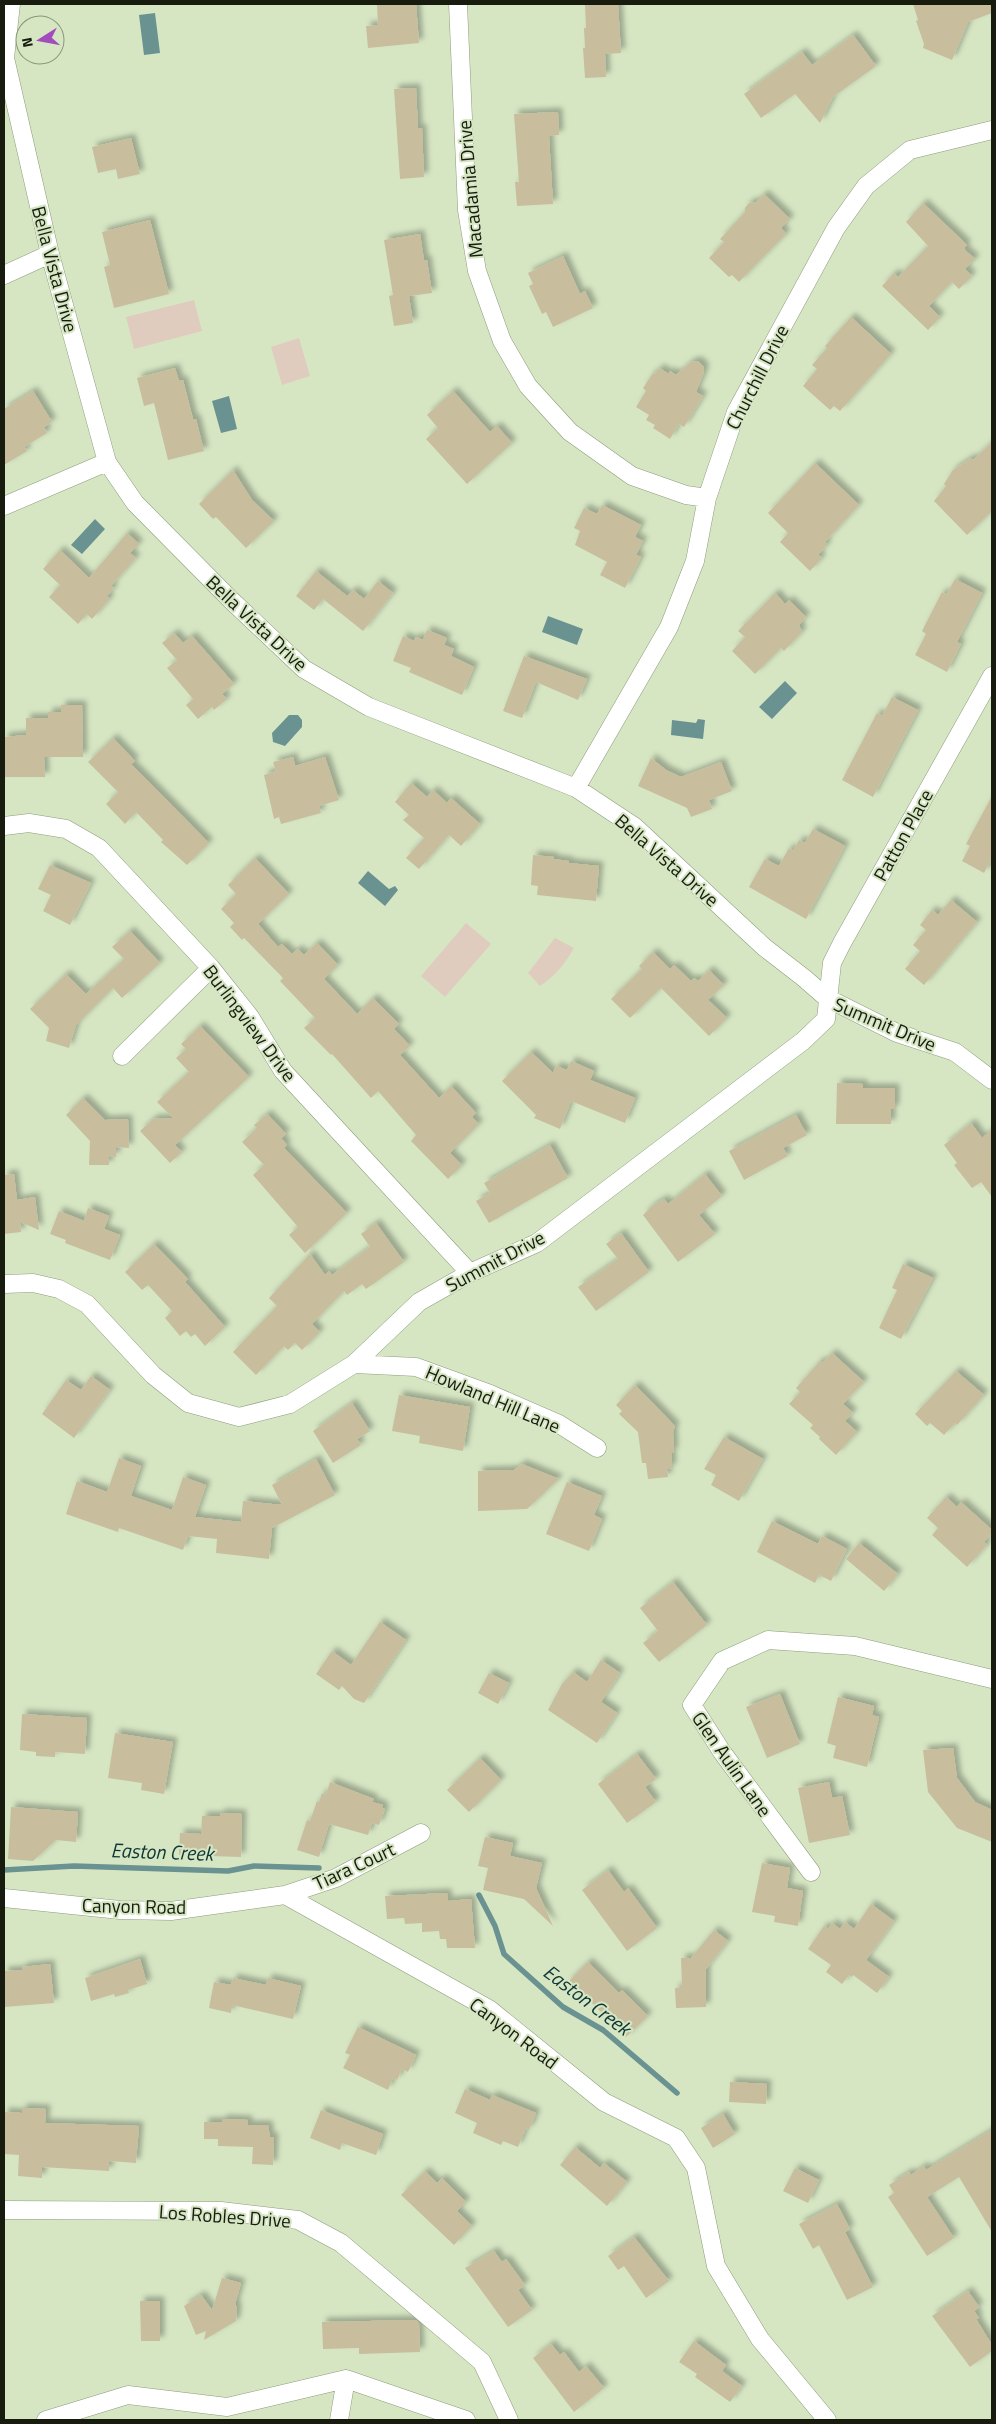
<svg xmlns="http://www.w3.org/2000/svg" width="996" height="2424" viewBox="0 0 996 2424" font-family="'Titillium Web',sans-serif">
	<defs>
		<filter id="shadow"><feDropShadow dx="4.5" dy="-4.5" stdDeviation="2.5" flood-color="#0004"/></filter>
	</defs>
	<rect width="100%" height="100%" fill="#d6e6c3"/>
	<path fill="#dfccbe" d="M194,300L202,331L134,349L126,317Z
		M299,338L310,376L282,385L271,347Z
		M466,923L491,944L445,997L421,976Z
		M555,938L574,948C565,964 555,976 540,986L528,973Z"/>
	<path fill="#699291" d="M155,13L160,53L144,55L139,15Z
		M229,396L237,429L221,433L212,401Z
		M95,519L105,529L82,554L71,545Z
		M548,616L583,629L577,645L542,632Z
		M785,681L797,693L772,719L759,707Z
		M289,715H298L302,720V727L285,746L273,742L272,733Z
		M698,719L705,720L703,739L671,735L672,720L696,723Z
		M368,871L389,889L395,886L398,890L385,906L358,883Z"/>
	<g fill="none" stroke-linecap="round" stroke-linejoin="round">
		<path stroke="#699291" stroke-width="5.5" d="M4,1870L74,1866L228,1871L254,1866L319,1868
			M479,1895L495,1926L504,1954L563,2007L603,2030L677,2093"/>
	</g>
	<path fill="#c8be9e" filter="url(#shadow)" d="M377,4H416L419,43L368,48L366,26L378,25Z
		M585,4H618L621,53L605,54L606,77L585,78L583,48H585L584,28H586Z
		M913,4H992V13L968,22L952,60L923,48L924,44L916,21L918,20Z
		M853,35L876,66L833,97L820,123L795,94L761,118L744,94L802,52L812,65Z
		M416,88L418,129L422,128L424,177L400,179L394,89Z
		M558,112L559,135L549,136L553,204L517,206L515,182H519L514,114Z
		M131,138L140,174L118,179L116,169L98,173L92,147Z
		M764,194L790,219L781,228L786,234L739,282L732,275L729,277L709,258L724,242L720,239L745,212V208L749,203L756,202Z
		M923,203L967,245L964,248L966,251L975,259L965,269L972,276L959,289L952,282L929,306L940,317L928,330L882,286L894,273L898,277L928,246L906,222Z
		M150,220L169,294L114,308L104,267L110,265L102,232Z
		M420,234L424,260H427L432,293L409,296L413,323L394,326L389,296L393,295L384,240Z
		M563,256L580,294L585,291L593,308L553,327L546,312L542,314L529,286L533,284L528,273Z
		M851,317L891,354L840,411L834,406L830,410L803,386L817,369L812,365L827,348L825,346Z
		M698,361L704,367V372L696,392L703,396L684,427L679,424L670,439L653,428L655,425L646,420L649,415L636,407L646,391L643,388L653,373L655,374L659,368L669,374L670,371L676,375L691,362Z
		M175,368L179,381L183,380L193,419H196L204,451L168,460L154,403L144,406L137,378Z
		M33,391L52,422L44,427L47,433L24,447L27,451L4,465V409Z
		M453,391L490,432L497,426L512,443L467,484L426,439L438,428L427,415Z
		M992,442V511L967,535L934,501L946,486L944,484L953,470L971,458L973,460Z
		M815,463L859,505L825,542L827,545L818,555L822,558L810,571L780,542L788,533L768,513Z
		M233,470L252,500L274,521L246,548L216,517L213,519L199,504Z
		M602,505L641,525L635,537L643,541L636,555L641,557L625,588L600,575L607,562L575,545L580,531L574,528L584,508L597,514Z
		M127,533L139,544L130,553L136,558L111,586L114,588L107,596L110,599L92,619L87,614L78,624L49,597L60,585L43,569L60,550L89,578Z
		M316,571L347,596L353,590L364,599L378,581L393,593L363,631L323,599L314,610L296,596Z
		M955,579L982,593L957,642L961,644L947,672L915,655L926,634L922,631L942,592L946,595Z
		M775,593L785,604L789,600L806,617L799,625L802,632L784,651L781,648L755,674L732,651L745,637L738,631Z
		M427,630L447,638L444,645L454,649L451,656L474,667L462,695L409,672L411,668L393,661L403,636L414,641L416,637L423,640Z
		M174,633L183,643L192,636L234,684L222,694L227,699L214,710L212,707L198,719L186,705L193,699L167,668L177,660L162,643Z
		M524,656L587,679L578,700L536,682L522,718L503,711Z
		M892,697L918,710L873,797L842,780L877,713L882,716Z
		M61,705H82L83,757H44L45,777H4V737L26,735V718H48V712H61Z
		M113,738L135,761L131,764L209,843L187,865L161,842L163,840L136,812L125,824L106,804L118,792L88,762Z
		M293,757L295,766L325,757L339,800L319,806L321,813L281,824L279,817L274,819L264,775L276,771L273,762Z
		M651,758L666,770L681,777L721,762L732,791L709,800L712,809L691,817L687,808L638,786Z
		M411,783L427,797L433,790L447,803L451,798L480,824L461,846L449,835L419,869L406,858L424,838L403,820L409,815L395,802Z
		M992,796V858L984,873L962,861L970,846L966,844Z
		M813,829L845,846L806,919L749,887L765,859L779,866L789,848L793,851L799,840L805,843Z
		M533,855L554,857L553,859L569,861V863L599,866L596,901L537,895L538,886L531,885Z
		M255,858L289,894L258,924L278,947L282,944L292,954L298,949L304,955L317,943L338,965L324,979L357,1014L373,998L399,1024L394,1029L410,1046L400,1055L439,1098L451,1086L476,1113L472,1117L479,1124L450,1153L462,1165L448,1179L411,1141L416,1135L378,1091L371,1098L332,1054L331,1055L304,1028L315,1018L280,981L283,978L244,938L242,940L230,927L234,923L221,909L236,894L228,885Z
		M50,865L91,883L70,925L43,911L51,895L38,889Z
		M951,900L977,922L924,985L905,969L920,951L913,945L926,930L920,925L932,910L938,915Z
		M130,931L160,963L122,998L113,988L76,1025L69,1048L46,1041L49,1028L30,1009L66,974L86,994L124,959L112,947Z
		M653,952L670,969L674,965L691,981L694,978L698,981L709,970L724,985L708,1000L727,1018L709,1036L661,988L630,1018L611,999L642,969L639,966Z
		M200,1026L249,1077L175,1145L182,1152L170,1163L140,1131L153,1119L173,1118L157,1102L189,1072L176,1058L186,1049L181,1044Z
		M531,1052L553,1073L556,1066L567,1070L571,1061L594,1071L590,1080L635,1098L625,1123L571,1101L560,1129L534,1118L536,1115L502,1081Z
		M837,1083L863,1084V1088H895V1109H891V1124H836Z
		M83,1098L105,1120L128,1119L129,1148L116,1147V1157L109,1156V1165H89L90,1141L66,1115Z
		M267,1114L286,1134L281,1138L287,1145L284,1148L347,1213L305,1253L289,1235L298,1227L253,1175L264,1165L242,1142L257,1128L254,1125Z
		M796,1115L807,1135L783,1148L788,1156L744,1180L729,1151Z
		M971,1123L982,1138L992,1130V1197L981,1182L972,1188L954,1165L957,1163L944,1145Z
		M550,1145L568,1178L489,1223L476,1201L490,1193L484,1183Z
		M14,1174L17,1200L35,1197L39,1230L20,1222L21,1232L4,1234V1175Z
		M705,1174L722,1196L699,1215L715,1234L678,1262L643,1215L652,1206L664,1199L668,1204Z
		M88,1208L109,1216L104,1229L120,1235L110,1260L65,1243L66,1240L50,1234L59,1211L84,1221Z
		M376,1223L404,1262L366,1289L362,1284L347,1295L344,1291L312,1324L320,1332L302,1350L295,1343L288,1350L284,1346L256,1375L233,1352L277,1306L269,1298L310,1254L325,1275L329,1271L332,1275L370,1247L361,1234Z
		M621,1233L649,1272L596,1311L578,1287L618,1259L606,1244Z
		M154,1244L188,1279L185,1282L225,1327L205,1346L195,1334L191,1337L186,1331L180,1336L165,1318L172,1311L148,1285L142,1290L125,1272Z
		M903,1264L933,1278L901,1339L879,1328L897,1290L892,1288Z
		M832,1353L864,1382L843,1404L853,1413L845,1421L857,1432L836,1455L819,1439L820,1437L810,1428L813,1425L789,1404L800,1392L796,1388L820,1361L822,1363Z
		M956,1371L984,1395L957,1425L955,1423L944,1435L930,1423L927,1426L915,1414Z
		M91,1376L110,1390L74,1438L42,1414L66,1380L81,1390Z
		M635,1385L675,1426L673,1432L674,1453L671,1451L672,1468L667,1469L668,1477L648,1479L646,1463H642L638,1432L619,1414L622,1411L616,1405Z
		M399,1395L470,1407L463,1451L419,1443L420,1436L392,1431Z
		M352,1403L370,1431L357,1439L361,1445L333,1463L313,1431Z
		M724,1437L763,1459L739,1501L711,1485L716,1475L704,1469Z
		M119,1458L141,1466L131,1496L172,1510L183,1477L206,1485L195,1517L241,1522L243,1501L282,1505L272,1485L316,1459L335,1495L272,1528L269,1559L216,1553L217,1539L188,1536L183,1550L119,1528L118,1532L66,1514L77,1481L107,1492Z
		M522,1464L559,1479L527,1509L478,1511V1471L514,1470Z
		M567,1482L602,1496L594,1515L602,1519L589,1551L546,1534Z
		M946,1497L957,1507L961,1502L992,1530V1533L984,1542L987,1545L967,1567L932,1535L938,1528L927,1518Z
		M772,1521L818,1544L822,1536L847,1549L831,1581L819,1575L815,1583L757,1552Z
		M859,1543L898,1574L884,1591L846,1559Z
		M673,1582L707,1625L659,1662L643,1643L658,1631L640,1608Z
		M380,1622L406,1640L364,1703L354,1699L342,1686L339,1690L316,1674L332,1651L351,1665Z
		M601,1660L620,1673L601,1702L617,1713L597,1743L548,1710L562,1684L573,1672L587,1682Z
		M489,1673L509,1683L498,1704L478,1693Z
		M780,1694L800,1744L767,1758L746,1707Z
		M838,1697L874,1706L872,1715L879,1717L867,1767L833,1758L836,1746L827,1743Z
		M22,1714L87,1718L85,1754L55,1752V1757L36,1756V1752L20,1750Z
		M115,1733L173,1742L164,1794L141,1790L142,1783L108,1778Z
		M953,1748L957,1778L975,1802L992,1810V1842L957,1828L928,1792L923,1750Z
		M637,1754L656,1779L645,1787L656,1802L627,1823L598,1784Z
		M480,1758L501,1780L469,1812L447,1790Z
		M330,1782L374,1799L372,1802L383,1805L382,1808L385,1809L379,1825L372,1823L368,1835L329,1824L319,1857L297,1850L307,1820L310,1821L317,1801L319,1802L322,1793L326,1795Z
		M829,1782L832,1798L842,1796L850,1835L809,1843L798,1788Z
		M11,1807L78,1812L76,1842L56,1840L33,1861L8,1859Z
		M220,1813L242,1814L241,1857L179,1855L180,1833L201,1834L202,1816H220Z
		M485,1837L513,1843L510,1856L542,1863L536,1888L553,1926L524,1899L483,1890L488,1868L478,1866Z
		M762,1863L790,1868L787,1888L803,1891L798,1926L774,1922L775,1916L752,1912Z
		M608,1870L624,1892L628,1888L657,1928L627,1951L582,1890Z
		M447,1893L448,1901L471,1899L475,1948H447L446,1939H440L439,1931L422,1932V1923L405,1924L404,1918L387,1919L385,1896Z
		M871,1904L894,1921L866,1960L889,1977L877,1993L853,1975L852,1977L849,1975L842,1984L826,1972L831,1965L808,1949L824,1926L828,1929L832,1923L840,1929L845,1922L854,1929Z
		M714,1930L728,1941L706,1969V2007L676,2008L675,1988L682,1987L681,1958H691Z
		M140,1959L147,1984L128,1990L129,1993L115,1997L114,1994L91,2001L85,1978Z
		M588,1962L619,1993L622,1990L648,2016L626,2037L587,1998L584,2001L567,1983Z
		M50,1964L54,2003L4,2007V1971L22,1970V1967Z
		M233,1978L266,1985L268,1978L301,1986L293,2019L232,2005L231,2013L209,2008L214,1982L231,1985Z
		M358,2027L416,2055L408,2072L402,2069L397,2080L393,2078L388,2090L343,2068L350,2055L345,2053Z
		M730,2082L767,2084L766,2104L729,2102Z
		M465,2089L490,2100L492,2095L536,2113L529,2130L526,2128L518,2147L503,2141L501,2145L473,2133L477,2123L455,2113Z
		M22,2108L46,2109L45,2123L139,2126L136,2163L109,2161V2171L42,2167V2178L18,2176L19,2155L4,2154V2112L22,2113Z
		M321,2110L383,2134L376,2155L342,2143L340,2150L310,2138Z
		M723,2114L735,2134L713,2148L701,2128Z
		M222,2119L248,2120V2125H268L270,2137H274L273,2165L252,2164L253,2147L218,2146V2139H204V2122H222Z
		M992,2130V2232L959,2177L927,2197L954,2238L927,2256L888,2197L894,2193L889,2185L909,2172L911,2175L924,2166L926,2170Z
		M575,2147L600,2168L604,2163L627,2182L607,2206L560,2165Z
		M795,2168L819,2180L808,2203L783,2191Z
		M425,2171L437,2183L442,2178L466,2202L457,2211L472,2226L454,2245L401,2195Z
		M837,2204L850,2229L845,2232L873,2287L847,2300L819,2245L813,2249L799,2224Z
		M634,2237L669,2281L646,2298L624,2266L618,2270L608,2256Z
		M494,2251L502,2262L506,2259L525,2285L518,2290L532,2310L508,2327L465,2268Z
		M222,2278L241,2283L235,2304L237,2308L236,2321L204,2340L206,2331L196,2335L184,2306L201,2295L212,2310Z
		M968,2291L979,2307L974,2311L979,2318L976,2319L992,2345V2351L970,2367L932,2316Z
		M140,2301H160V2341H141Z
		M416,2320L419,2323L420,2352L359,2354V2348L323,2349L322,2322Z
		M694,2341L726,2365L722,2371L742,2386L730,2402L695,2377L697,2374L679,2362Z
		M551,2344L560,2355L564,2352L579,2372L586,2366L604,2388L574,2412L533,2358Z"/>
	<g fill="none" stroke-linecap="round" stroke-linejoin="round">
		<g stroke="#8d9c7b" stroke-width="19">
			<path id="minor" d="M11,4L5,58L50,254L107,462L135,503L231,600L304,669L369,707L576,788L635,827L764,947L804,978L827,998L897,1033L955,1052L992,1080
				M458,4L467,210L477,271L502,341L528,386L570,432L632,476L686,495L707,498
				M4,275L50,254
				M4,506L107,462
				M576,788L669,627L695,561L707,498L736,412L836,228L866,186L910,150L992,130
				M4,826L29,823L66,829L99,848L211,968L250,1017L283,1071L470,1273
				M122,1056L211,968
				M4,1284L33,1283L59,1289L87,1304L153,1375L188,1403L239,1417L290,1404L354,1364L419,1302L470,1273L537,1243L803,1041L826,1019L832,963L842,943L992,676
				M354,1364L416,1367L490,1394L559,1424L597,1448
				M811,1872L722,1752L692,1705L722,1661L768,1640L855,1646L992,1679
				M285,1895L336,1878L421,1833
				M4,1898L120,1910L171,1911L285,1895L489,2009L604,2102L676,2138L696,2168L716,2266L760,2339L827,2420
				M4,2210L221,2211L298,2220L341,2243L482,2362L509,2420
				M46,2420L128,2395L227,2407L346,2379L466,2420
				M339,2420L346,2379"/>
		</g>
		<use href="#minor" stroke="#fff" stroke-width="18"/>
	</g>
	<g text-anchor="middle" stroke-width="4" stroke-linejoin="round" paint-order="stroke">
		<g font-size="19" fill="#171c0f" stroke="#d6e6c3">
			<text transform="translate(470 189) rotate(-95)" y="7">Macadamia Drive</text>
			<text transform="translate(55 269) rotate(75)" y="7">Bella Vista Drive</text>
			<text transform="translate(757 377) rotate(-63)" y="7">Churchill Drive</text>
			<text transform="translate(257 623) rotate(43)" y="7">Bella Vista Drive</text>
			<text transform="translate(903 835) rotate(-61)" y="7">Patton Place</text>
			<text transform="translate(667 860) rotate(41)" y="7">Bella Vista Drive</text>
			<text transform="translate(250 1023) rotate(53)" y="7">Burlingview Drive</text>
			<text transform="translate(885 1024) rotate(23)" y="7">Summit Drive</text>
			<text transform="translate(495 1261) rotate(-28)" y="7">Summit Drive</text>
			<text transform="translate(493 1399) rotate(23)" y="7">Howland Hill Lane</text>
			<text transform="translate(732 1764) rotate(55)" y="7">Glen Aulin Lane</text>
			<text transform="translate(354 1866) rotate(-25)" y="7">Tiara Court</text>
			<text transform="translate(134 1906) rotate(1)" y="7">Canyon Road</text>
			<text transform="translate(514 2033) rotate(37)" y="7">Canyon Road</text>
			<text transform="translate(225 2216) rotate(4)" y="7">Los Robles Drive</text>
		</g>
		<g font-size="20" font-style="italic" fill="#0d3737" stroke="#d6e6c3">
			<text transform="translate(162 1852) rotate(2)" y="7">Easton Creek</text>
			<text transform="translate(587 2000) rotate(37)" y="7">Easton Creek</text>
		</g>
	</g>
	<rect width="996" height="2424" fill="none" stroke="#171c0f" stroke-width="10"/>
	<g transform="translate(40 40) rotate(259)"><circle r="24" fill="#d6e6c3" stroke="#8a957b"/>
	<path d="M0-4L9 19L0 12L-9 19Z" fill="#a24dbb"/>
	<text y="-8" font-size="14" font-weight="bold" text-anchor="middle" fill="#171c0f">N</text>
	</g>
</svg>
